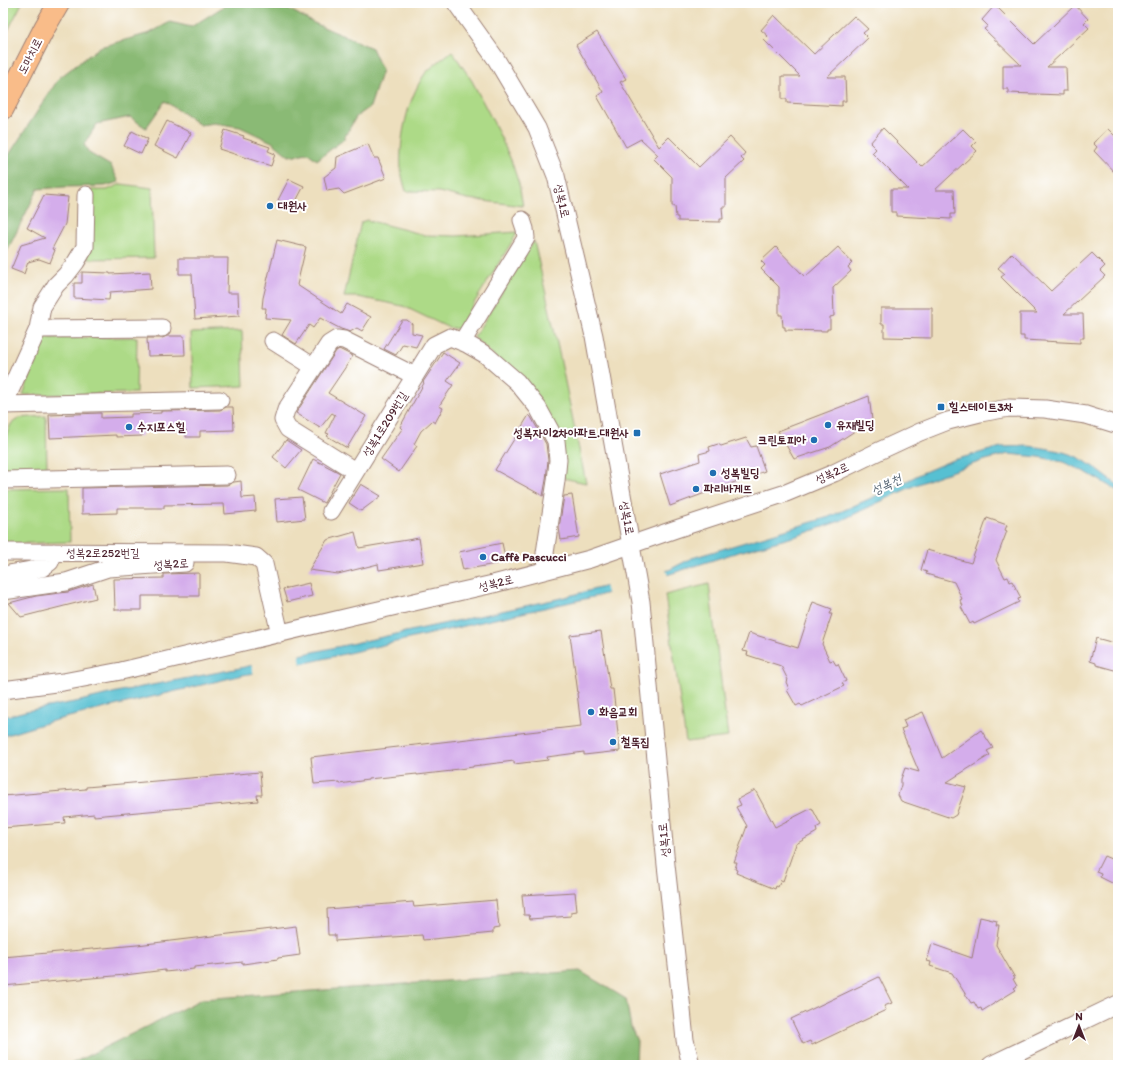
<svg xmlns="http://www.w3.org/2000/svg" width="1121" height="1068" viewBox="0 0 1121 1068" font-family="Itim,'Poor Story',sans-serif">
	<rect width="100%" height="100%" fill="#fff"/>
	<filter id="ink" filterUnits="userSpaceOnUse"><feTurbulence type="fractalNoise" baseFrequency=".025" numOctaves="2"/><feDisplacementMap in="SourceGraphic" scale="8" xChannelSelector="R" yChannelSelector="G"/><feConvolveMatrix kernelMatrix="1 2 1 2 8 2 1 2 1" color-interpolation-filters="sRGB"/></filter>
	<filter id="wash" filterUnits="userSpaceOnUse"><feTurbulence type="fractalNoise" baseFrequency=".012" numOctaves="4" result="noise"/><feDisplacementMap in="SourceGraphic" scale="16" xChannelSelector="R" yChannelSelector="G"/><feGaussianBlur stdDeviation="0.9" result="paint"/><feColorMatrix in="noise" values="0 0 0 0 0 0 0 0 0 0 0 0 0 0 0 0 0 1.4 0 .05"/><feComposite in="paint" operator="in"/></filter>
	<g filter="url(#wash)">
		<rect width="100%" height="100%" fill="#eddfbe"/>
		<path fill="#adda87" stroke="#7c7c59" d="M3,3H22L3,40Z
			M452,51L472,81L496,127L511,160L519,184L523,206L468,199L439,192L406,191C404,185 402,177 401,170C399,139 407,101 424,75C429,68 445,57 452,51Z
			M121,184L152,188L154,258L87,259L91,190H107Z
			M367,220L425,235L456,236L518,232L458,329L447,327L403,306L358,297H344L361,222Z
			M534,241L557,343L586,483L563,478V460L496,358L474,337Z
			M242,331L244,386L193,388L191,333Z
			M137,337L136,393L23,395L41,345L47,338Z
			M46,416L47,469H3V443L11,424L19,418Z
			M69,488L70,542L3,544V489Z
			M709,584L728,737L686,742L665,595Z"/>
		<path fill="#8aba74" stroke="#6a6c50" d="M229,3H278L314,23L372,48L382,70L370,107L356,117L343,140L317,160L308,153L289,156L272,142L240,127L214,123L200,125L165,101L146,128L130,117L97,124L84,144L89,153L111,166L119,182L105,186L64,187L38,189L3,259V164L59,78L100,47L150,33L170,22L191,27Z
			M580,971L626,999L631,1027L637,1041L636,1065H69L202,999Z"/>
		<path fill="#56c0d2" stroke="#50707e" d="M1028,446C1045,448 1061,450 1077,457C1092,464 1104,476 1118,485V491L1087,473L1063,462L1039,457L1008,454L982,461L935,477L911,487L840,521L797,536L735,553L673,573L598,596L486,621L310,662L243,675L56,720L3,736V717L26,711L80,701L121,691L240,668L557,599L669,570L692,558L829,517L891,489L922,473L950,461L1001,447Z"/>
		<path fill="#eddfbe" d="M666,569L668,577L608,596L605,585Z
			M299,653L301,665L254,675L251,663Z"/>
		<g id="blocks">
			<path fill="#d4adeb" d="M995,5L1034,44L1075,5L1088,19L1084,23L1089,28L1047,67H1066L1067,91H1063V95L1008,93V89H1003V65H1021L984,29L988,26L982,20Z
				M774,15L814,54L854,16L868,29L863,33L868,38L827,77H845L846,101H842V106L787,103V99H782V76H800L764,40L768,36L761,30Z
				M597,32L626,79L620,82L659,147L669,137L699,167L730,137L745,153L741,158L744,161L726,178V207H722L723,219H720V222L678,221V217H676L675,206H672V177L654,159L658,155L641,139L626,147L597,96L603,92L576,45Z
				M167,121L191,133L178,158L154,146Z
				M883,128L922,167L963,129L976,142L972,146L977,151L935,190H954L955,214H951V219L896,216V212H891V189H908L872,153L876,149L870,143Z
				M1108,129L1118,139V176L1094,151L1097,147L1093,143Z
				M225,130L244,136L243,138L270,147L268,151L275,154L271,166L219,149Z
				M132,131L148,139L141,154L124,146Z
				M368,144L374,158H378L386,178L344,194L339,189L327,191L324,177L336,168L337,157Z
				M289,179L304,186L293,207L278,200Z
				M44,195L68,197L65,224L52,249L55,250L50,263L39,259L28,262L24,274L11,269L21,245L45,238L27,228Z
				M277,240L306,247L297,285L341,314L347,304L371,317L362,331L357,328L350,332L341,329L320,318L313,328L309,325L296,344L282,335L291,320L265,318L266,308H262L263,298Z
				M776,247L805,277L838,247L852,263L848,267L851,271L833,288L834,316L830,317V329H827V331L785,330V327H783L782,315H779V287L761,269L765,265L761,261Z
				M1012,253L1051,291L1092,253L1105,266L1100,271L1105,276L1064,314H1083L1084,338H1080V343L1024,340V336H1020V313H1037L1001,277L1005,274L998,268Z
				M179,258H228L227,293H238L239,316L195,319L192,274H179Z
				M82,272L110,273V274L150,272L151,289L110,292L109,300L74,298V283H82Z
				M881,308H932V338L884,337V324H881Z
				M402,320H407L412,324V333L422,335L416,347L403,344L396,355L384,349Z
				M167,336H184L185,355L148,356L147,338H162Z
				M339,349L353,356L328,393L366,416L347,448L327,436L329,434L326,433L335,415L332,413L320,428L296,413L336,351Z
				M443,352L460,363L447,381L453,385L439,406L443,408L435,423L432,421L421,431L414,444L417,446L399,472L381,459L402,429L400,427L424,383L423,382Z
				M869,396L872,420L830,447L794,459L778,431Z
				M226,407H233L234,430L200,431V437H186V430L142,431V436L116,437V435L50,438L49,415L101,413V418L131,417V414L161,413V411L220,410Z
				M529,415L531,417L546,444L548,460L546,480L543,496L495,470Z
				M746,438L751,447L756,446L765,471L670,506L660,474L700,461L699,454L710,451L709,447L718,444L721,446Z
				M286,440L301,450L286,468L273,457Z
				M313,459L340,473L324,503L298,490Z
				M241,481L242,498L255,497L256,511L225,514L224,504L164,505V508H117V513L82,514V488L227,485L234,482Z
				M361,484L381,496L361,511L349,503Z
				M572,495L579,537L561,540L559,528L564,496Z
				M302,497L305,519L277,522L275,499Z
				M987,518L1007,525L1005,530L1007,531L996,560L1005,578L1008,577L1010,582L1012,581L1021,598L1018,599L1019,602L974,624L973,622L970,624L961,607L963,606L960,600L962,599L954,582L926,574L927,572L921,570L927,550L971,563Z
				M355,532L359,548L419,538L423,563L379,570L378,564L338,574L309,570L327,540Z
				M502,543L506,562L463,570L459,552Z
				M199,573V596H142V610H115L114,579L164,578V574Z
				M309,583L312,596L287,602L283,589Z
				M93,584L96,598L21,617L9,603L36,596L68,592Z
				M813,602L832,609L830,614H832L822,644L830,661L833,660L836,665L838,664L846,681L842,683L844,686L802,706L800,704L796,706L787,690L789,689L786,682L788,680L781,666L747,655L748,652L743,651L749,633L798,648Z
				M601,631L610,689H613L620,751L584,755V752L547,757L548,760L514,764V761L473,766V767L451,770L452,771L417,775V774L368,779V780L339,784V782L314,784L311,757L581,726L577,693H578L570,635Z
				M1096,638L1118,644V671L1096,665V663L1090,661Z
				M923,712L942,758L981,730L993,748L987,751L990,755L947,782L966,787L956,815L951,818L901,801L898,795L901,785V779L905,768L919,772L901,729L906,727L903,720Z
				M260,772L262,795H257L258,801L94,816V814L64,817L65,823L3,828V796L86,789V787Z
				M755,790L775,827L812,808L821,825L816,828L817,832L796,844L783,881L781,880L778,887L776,886L775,889L736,873L737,870L735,869L737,862H734L747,826L736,807L741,805L738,799Z
				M1104,856L1118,862V886L1100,877L1101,874L1096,872Z
				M575,892L577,911L571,912V916L530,919L529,915H524L522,895Z
				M496,900L499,928L493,929V933L423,940L422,935L335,941V935H328L327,909L413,902L414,907Z
				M980,917L997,921L996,925H999L996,945L1015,978L1013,979L1017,986L1014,988L1016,990L982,1011L981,1008L978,1009L974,1002L971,1003L952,973L930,966L931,962L927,961L932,944L972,958Z
				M296,926L300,955L278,958V959L243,964V962L194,967V969L165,972V970L125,975L3,986V957L137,945Z
				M879,977L892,1003L884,1006L886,1010L812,1045L810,1041L803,1044L791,1019Z"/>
		</g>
	</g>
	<g filter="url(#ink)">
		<use href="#blocks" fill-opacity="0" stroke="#9c7f74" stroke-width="1"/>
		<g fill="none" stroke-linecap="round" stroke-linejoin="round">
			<g stroke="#9c7f74" stroke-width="19">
				<path id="minor" d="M456,3L496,59L537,128L556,176L594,336L641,602L666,865L682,1010L685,1040L691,1065
					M38,329L162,328
					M273,341L314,367
					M462,342L526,238L525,229L522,220
					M4,405L220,400
					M3,406L38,329L42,307L56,285L66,275L76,262L85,247L86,195
					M355,471L288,429L283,420L286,410L329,344L337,339L344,340L415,376
					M3,480L227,475
					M331,511L434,345L450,337L467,344L486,355L517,382L538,408L556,441L558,460L556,481L545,553L548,570
					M3,552L227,553L256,557L264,564L280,634
					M3,575L42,568L50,562L54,552
					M3,591L66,582L108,568L185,563
					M3,690L63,682L121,671L357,615L493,584L590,559L676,529L786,493L834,473L879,451L920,432L948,421L980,413L1009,408L1045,409L1086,415L1118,425
					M991,1065L1118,1004"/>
			</g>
			<g stroke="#9c7f74" stroke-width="23">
				<path id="major" d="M3,109L45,27L59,3"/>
			</g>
			<use href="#minor" stroke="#fff" stroke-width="17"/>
			<use href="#major" stroke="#f9bc89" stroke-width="21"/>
		</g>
	</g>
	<g fill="#1f6fb2" stroke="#fff" stroke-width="1.5">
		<circle cx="270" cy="206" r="4"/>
		<rect x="937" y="403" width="8" height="8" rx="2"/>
		<circle cx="828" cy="425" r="4"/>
		<circle cx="129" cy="427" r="4"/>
		<rect x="633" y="429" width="8" height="8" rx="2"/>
		<circle cx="814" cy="440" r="4"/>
		<circle cx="713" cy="473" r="4"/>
		<circle cx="696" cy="489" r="4"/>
		<circle cx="483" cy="557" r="4"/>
		<circle cx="591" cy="712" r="4"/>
		<circle cx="613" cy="742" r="4"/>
	</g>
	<g text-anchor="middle" stroke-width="4" stroke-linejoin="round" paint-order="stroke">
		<g font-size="12" fill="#4a1f2b" stroke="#fff">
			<text transform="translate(30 56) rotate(-63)" y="4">도마치로</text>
			<text transform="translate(562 201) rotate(77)" y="4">성복1로</text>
			<text transform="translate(385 424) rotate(-58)" y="4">성복1로209번길</text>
			<text transform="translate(832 473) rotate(-24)" y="4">성복2로</text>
			<text transform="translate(627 518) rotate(80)" y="4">성복1로</text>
			<text x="103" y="557">성복2로252번길</text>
			<text transform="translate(171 564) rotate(-4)" y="4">성복2로</text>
			<text transform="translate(496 583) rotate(-14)" y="4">성복2로</text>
			<text transform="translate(664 840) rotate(-96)" y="4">성복1로</text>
		</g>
		<g font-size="12" font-weight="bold" fill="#4a1f2b" stroke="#fff" text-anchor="start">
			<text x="278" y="210">대원사</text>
			<text x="949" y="411">힐스테이트3차</text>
			<text x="836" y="429">유재빌딩</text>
			<text x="137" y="431">수지포스힐</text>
			<text x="629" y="437" text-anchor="end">성복자이2차아파트.대원사</text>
			<text x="806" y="444" text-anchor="end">크린토피아</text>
			<text x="721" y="477">성복빌딩</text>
			<text x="704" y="493">파리바게뜨</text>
			<text x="491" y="561">Caffè Pascucci</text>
			<text x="599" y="716">화음교회</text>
			<text x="621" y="746">철뚝집</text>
		</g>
		<g font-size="13" font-style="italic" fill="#4f5f6e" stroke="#fff">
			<text transform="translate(886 484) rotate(-26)" y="5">성복천</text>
		</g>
	</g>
	<rect width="1121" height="1068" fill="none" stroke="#fff" stroke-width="16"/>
	<g transform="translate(1079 1026)" stroke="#ffffff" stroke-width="3" paint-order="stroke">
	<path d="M0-3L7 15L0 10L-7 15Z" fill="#4a1f2b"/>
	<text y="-6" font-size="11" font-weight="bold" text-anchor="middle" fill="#4a1f2b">N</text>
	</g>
</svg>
